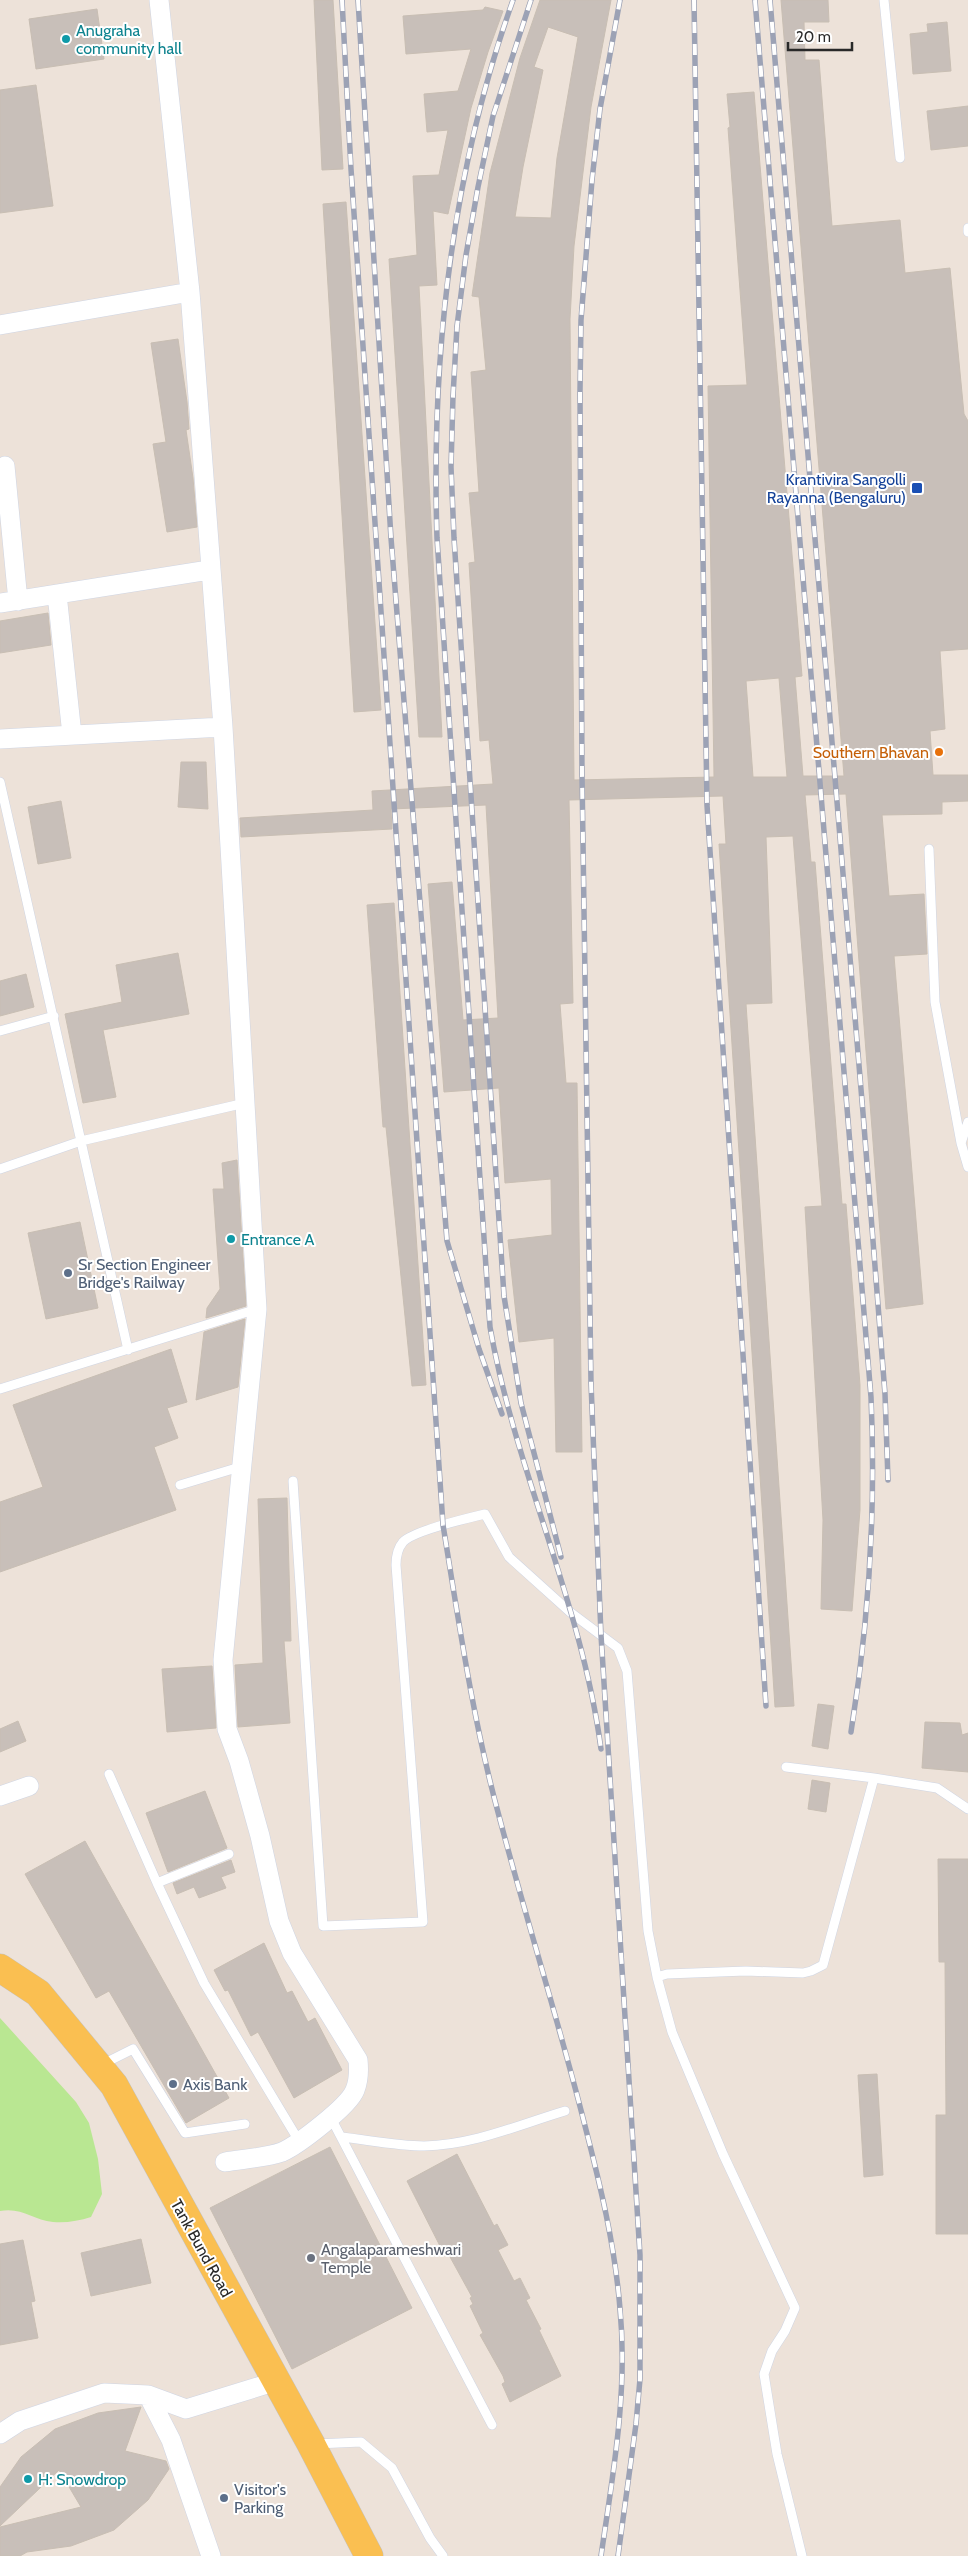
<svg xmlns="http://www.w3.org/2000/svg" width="968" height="2556" viewBox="0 0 968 2556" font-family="Cabin,sans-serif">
	<rect width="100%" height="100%" fill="#ede2d9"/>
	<path fill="#b9e792" d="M0,2018L76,2102L89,2123L98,2159L102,2194L91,2217C79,2221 66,2223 53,2222C33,2220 22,2207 0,2211Z"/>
	<path fill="#c8bfb9" stroke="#c8beb3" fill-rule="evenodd" d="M314,0H333L343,169L322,170Z
		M540,0H611L591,107L574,246L570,319L574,780L714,777L708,386L747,385L728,128L730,127L727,94L754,92L802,676L795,677L803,776H844L781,0H828L829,22H804L805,60H819L832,226L900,220L905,273L950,268L964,414L968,421V649L940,651L945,729L930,731L933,775H968V801L942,802V814L882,815L889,896L924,894L927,954L894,956L923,1304L886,1309L846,794L805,795L811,862H815L842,1204H846L860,1385V1510L852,1611L821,1609L823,1520L805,1207L822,1206L793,836L766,837L772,1003L746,1004L794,1706L775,1707L719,844H726L723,796L569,800L573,1003L560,1004L566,1083H577L582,1452H556L554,1338L519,1342L508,1240L552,1235L551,1179L505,1183L499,1088L444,1092L428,884L452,882L463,1020L498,1018L486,805L391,809L392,829L241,837L240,818L373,810L372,791L493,784L489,740L480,741L469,563L475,562L469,493L479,492L471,372L486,370L479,297L472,296L490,173L520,58ZM548,27L578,37L557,158L551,218L515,217L523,167L543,70L534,67ZM779,678L787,777H753L746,681Z
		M485,7L503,11L488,52L471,108L448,214L433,211L437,285L419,286L442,737H419L389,259L417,255L413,176L439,175L448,130L427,132L424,94L458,91L471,49L406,54L403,16L483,10Z
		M97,9L104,59L36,69L29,19Z
		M947,22L951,71L913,74L910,34L928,32L927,24Z
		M36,85L53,206L0,213V90Z
		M968,106V146L931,150L927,111Z
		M346,202L381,710L354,712L323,204Z
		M178,339L187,402L189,429L186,430L193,478L197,527L167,532L153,444L166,442L151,343Z
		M48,613L51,645L0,653V621Z
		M181,762H206L208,809L178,807Z
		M61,801L71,858L38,864L28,807Z
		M394,903L426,1385L412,1386L386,1127H383L367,905Z
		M178,953L189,1014L103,1030L116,1097L83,1103L65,1014L122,1002L116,965Z
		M26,974L34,1007L0,1016V981Z
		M237,1160L246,1306L206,1318L207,1308L220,1289L213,1189H224L222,1163Z
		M80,1222L98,1308L46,1319L28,1233Z
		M245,1319L238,1387L196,1400L204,1332Z
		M171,1349L187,1402L167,1408L178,1438L154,1447L176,1510L0,1572V1502L43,1487L13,1405Z
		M287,1498L291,1641H284L290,1723L238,1727L235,1665L263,1663L258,1499Z
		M212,1666L216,1728L167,1732L162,1669Z
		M818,1704L834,1706L828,1749L812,1746Z
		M18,1721L26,1741L0,1752V1729Z
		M925,1722L960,1723L962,1735L968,1733V1772L922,1768Z
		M812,1780L830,1783L826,1812L808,1809Z
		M205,1791L227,1848L168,1872L146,1813Z
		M85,1841L229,2098L186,2123L109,1991L96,1998L25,1874Z
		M938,1859H968V2234H936V2115H946L945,1962H939Z
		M231,1860L235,1872L221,1877L226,1888L199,1898L194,1887L177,1894L173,1883Z
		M264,1943L287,1993L292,1991L308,2022L315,2018L342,2070L294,2098L258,2032L251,2036L228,1990L225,1991L214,1970Z
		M877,2074L883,2175L864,2177L858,2075Z
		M330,2147L412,2308L292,2369L210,2208Z
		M457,2154L494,2226L497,2224L508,2245L498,2250L514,2281L520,2278L530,2298L526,2300L541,2329L539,2330L561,2376L510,2402L502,2384L505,2382L503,2376L480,2335L483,2333L470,2306L473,2304L470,2298L472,2297L444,2246L441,2248L407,2181Z
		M141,2239L151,2283L91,2296L81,2253Z
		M23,2240L35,2301L31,2302L38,2338L0,2345V2244Z
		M141,2407L125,2451L166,2461L169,2469L148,2500L114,2530L71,2546L27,2552L20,2556H0V2527L81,2507L59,2470L0,2526V2487L21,2457L55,2429L98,2413Z"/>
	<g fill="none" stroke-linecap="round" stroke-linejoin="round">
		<g stroke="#cfd5e3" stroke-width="10">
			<path id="service" d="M884,0L900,158
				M968,228V232
				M0,782L128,1350
				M929,849L935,1002L961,1143
				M0,1031L54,1016
				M968,1122L961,1143L968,1167
				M0,1169L81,1141L245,1103
				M0,1389L257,1309
				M293,1481L323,1926L423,1922L396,1565C396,1557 397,1549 403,1542C413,1531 468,1518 485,1514L509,1557L570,1612L618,1648L627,1671L648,1931L657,1977L672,2032L723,2154L795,2308L785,2331L772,2351L764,2374L777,2454L802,2556
				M180,1485L243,1466
				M786,1767L874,1778
				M109,1774L157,1883L204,1983L299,2141
				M157,1883L229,1854
				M657,1977L667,1974L746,1971L803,1973L811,1971L823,1965L874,1778L937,1788L968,1809
				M101,2065L133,2049L185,2133L245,2124
				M331,2118L492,2425
				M341,2137C368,2140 397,2146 424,2146C474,2145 518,2125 565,2111
				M316,2444L361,2442L392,2468L430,2538L443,2556"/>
		</g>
		<g stroke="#cfd5e3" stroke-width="20">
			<path id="minor" d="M159,0L190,292L223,727L257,1309L223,1660L227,1729L239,1761L260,1836L279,1921L292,1953L358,2060C359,2070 359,2080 355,2090C349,2106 298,2145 282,2152C265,2158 242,2159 225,2162
				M0,325L190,292
				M5,466L18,601
				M57,594L72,735
				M0,603L209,570
				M0,739L223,727
				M0,1796L29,1786
				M148,2395L171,2440L211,2556
				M0,2434L20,2421L104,2393L148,2395L186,2409L264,2385"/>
		</g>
		<g stroke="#c3c3c3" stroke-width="29">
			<path id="primary" d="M0,1968L38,1993L114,2085L311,2444L369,2556"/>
		</g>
		<use href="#service" stroke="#fff" stroke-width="9"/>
		<use href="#minor" stroke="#fff" stroke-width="19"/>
		<use href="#primary" stroke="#fabf51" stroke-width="28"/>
		<g stroke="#9ca2b5" stroke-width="5.5">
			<path id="rail" d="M342,0L351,169L443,1525C459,1623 473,1721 499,1816C526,1919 558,2019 584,2122C600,2184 615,2245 620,2309C628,2392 613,2474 601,2556
				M358,0L391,538L447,1241L479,1349L502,1414
				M513,0C451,174 431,354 437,538L490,1327C515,1470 582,1604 601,1749
				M531,0L493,116L478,187L466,255L457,326L453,396L451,467L454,538L504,1296L521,1403L561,1557
				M694,0L707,805L766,1706
				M755,0L871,1397C876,1509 869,1621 851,1732
				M770,0L863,1113L885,1394L888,1480
				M618,2556L636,2424L640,2379V2255L601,1635L591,1383L582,775L580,391L581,320L592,180L600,109L620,0"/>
		</g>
		<use href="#rail" stroke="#fff" stroke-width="4" stroke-dasharray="11" stroke-linecap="butt"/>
	</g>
	<g fill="#0f9aa8" stroke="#fff" stroke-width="2">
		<circle cx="66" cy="39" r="5"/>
		<circle cx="231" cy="1239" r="5"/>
		<circle cx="28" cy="2479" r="5"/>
	</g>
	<rect fill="#1a4fb4" stroke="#fff" stroke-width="2" x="911" y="482" width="12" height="12" rx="2.5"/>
	<circle fill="#e8710a" stroke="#fff" stroke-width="2" cx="939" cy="752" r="5"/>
	<g fill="#5c6f8a" stroke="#fff" stroke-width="2">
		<circle cx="68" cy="1273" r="5"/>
		<circle cx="173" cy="2084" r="5"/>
		<circle cx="224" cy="2498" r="5"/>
	</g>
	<circle fill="#6b7280" stroke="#fff" stroke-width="2" cx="311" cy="2258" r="5"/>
	<g text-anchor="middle" stroke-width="4" stroke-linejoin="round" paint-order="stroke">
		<g font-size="16" fill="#0d838f" stroke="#fff" text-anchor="start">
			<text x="76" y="36">Anugraha<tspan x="76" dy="18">community hall</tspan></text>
			<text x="241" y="1245">Entrance A</text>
			<text x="38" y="2485">H: Snowdrop</text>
		</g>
		<g font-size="16" fill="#164399" stroke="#fff" text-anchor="end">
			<text x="906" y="485">Krantivira Sangolli<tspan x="906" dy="18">Rayanna (Bengaluru)</tspan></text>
		</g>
		<g font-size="16" fill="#c56008" stroke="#fff" text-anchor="end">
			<text x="929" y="758">Southern Bhavan</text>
		</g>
		<g font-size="16" fill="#4e5e75" stroke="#fff" text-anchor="start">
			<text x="78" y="1270">Sr Section Engineer<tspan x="78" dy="18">Bridge's Railway</tspan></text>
			<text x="183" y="2090">Axis Bank</text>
			<text x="234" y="2495">Visitor's<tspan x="234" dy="18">Parking</tspan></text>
		</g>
		<g font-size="16" fill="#292929" stroke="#fff">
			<text transform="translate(202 2248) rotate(61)" y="6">Tank Bund Road</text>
		</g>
		<g font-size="16" fill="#5b616d" stroke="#fff" text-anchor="start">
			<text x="321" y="2255">Angalaparameshwari<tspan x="321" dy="18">Temple</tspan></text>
		</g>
	</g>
	<path d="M788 42v8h64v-8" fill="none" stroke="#292929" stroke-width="2.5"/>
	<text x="796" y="42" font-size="15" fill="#292929" stroke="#ffffff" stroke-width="4" paint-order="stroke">20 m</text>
</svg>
